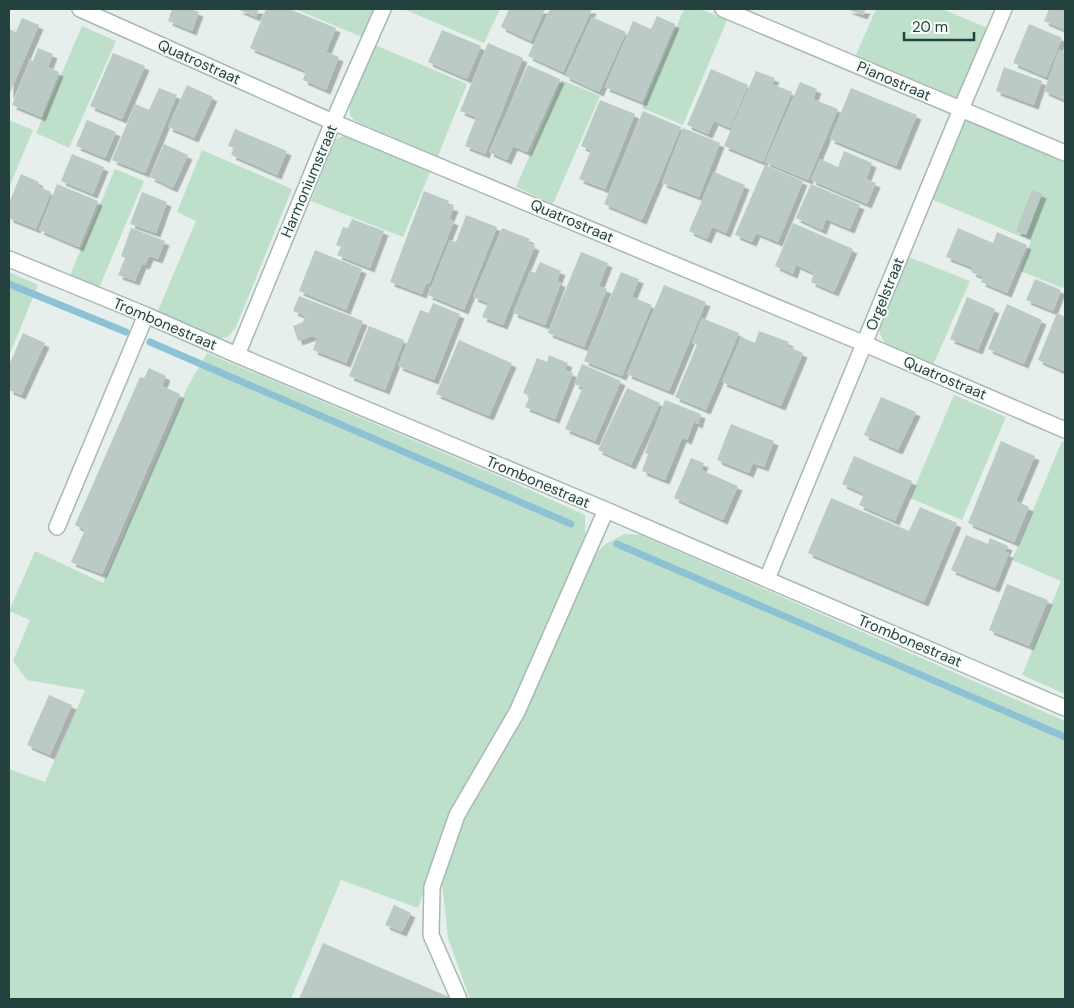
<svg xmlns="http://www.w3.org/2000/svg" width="1074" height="1008" viewBox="0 0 1074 1008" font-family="'DM Sans',sans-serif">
	<defs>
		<filter id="shadow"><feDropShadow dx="4.5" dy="4.5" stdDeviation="0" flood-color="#0004"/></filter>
	</defs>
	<rect width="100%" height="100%" fill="#e6efec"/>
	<path fill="#bee0cb" d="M295,9H374L362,37Z
		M403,9H500L484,43Z
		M684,9H700L727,20L683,125L642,108Z
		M876,9H942L990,29L960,93L956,97L946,96L855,57Z
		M82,26L116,41L69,148L36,133Z
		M375,45L467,84L438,156L364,125C354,120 348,119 350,106Z
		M562,80L600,96L553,204L516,187Z
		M9,120L33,130L9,188Z
		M971,121L1065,158V283L1063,288L1020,271L1031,241L931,199L960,127L964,122Z
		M345,136L431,170L403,237L311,201L335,140L340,137Z
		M202,150L292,189L236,327L228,337L217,338L157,313L196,221L177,212Z
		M115,169L144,181L99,288L70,275Z
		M909,257L970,281L933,365L889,347C883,341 880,336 879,328Z
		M9,272L38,285L9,356Z
		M207,353L510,481L585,515V543L513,707L453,809L418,908L341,880L291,999H9V769L45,782L85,690L27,680L13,661L30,620L9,611L35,551L103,583L188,386Z
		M954,395L1006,417L962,520L910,498Z
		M1062,441L1065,442V694L1022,675L1061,581L1012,560Z
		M624,534L641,535L1065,721V999H470L448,938L442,883L455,838L468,808L591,560L604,545Z"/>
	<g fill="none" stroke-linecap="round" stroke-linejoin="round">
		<path stroke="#8dc2d5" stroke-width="7" d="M9,284L126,332
			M150,342L571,524
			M617,544L1065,737"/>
	</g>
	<path fill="#bbcac5" filter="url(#shadow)" d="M172,9H190L199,12L192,31L168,21Z
		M237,9H259L256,17Z
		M266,9H289L336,28L326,52L339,57L326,90L303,80L306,71L250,48Z
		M509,9H545L531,41L501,27Z
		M550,9H592L563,72L528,56Z
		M846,9H866L863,15Z
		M1049,9H1065V30L1044,21Z
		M657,16L675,24L642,102L605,87L633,21L651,29Z
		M592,17L626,32L599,92L565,76Z
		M22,18L39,25L9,95V29L16,32Z
		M1029,24L1062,38L1046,77L1013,63Z
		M442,30L481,46L467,79L428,62Z
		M488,43L523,58L485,154L465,146L476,117L460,111Z
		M38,48L53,54L48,67L59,72L41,117L12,105L30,59L33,61Z
		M1059,50L1065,53V100L1044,91Z
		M113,53L145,66L122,119L90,106Z
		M528,65L560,79L527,152L513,146L507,160L489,152Z
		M1004,67L1042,81L1034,105L996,91Z
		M711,69L748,85L730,128L714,121L708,134L687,125Z
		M756,71L775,78L772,84L792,92L763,162L724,146Z
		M800,82L817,89L813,99L838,109L808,180L765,162Z
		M187,85L213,97L194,138L168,127Z
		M159,88L177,95L145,173L112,160L135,104L149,110Z
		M851,88L917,115L896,166L830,139Z
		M600,100L635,114L605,189L579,179L591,150L581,146Z
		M643,111L681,127L642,220L604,204Z
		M87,120L116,132L105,158L76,146Z
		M683,128L720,143L699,197L662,183Z
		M235,129L287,151L277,175L231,155L234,148L228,146Z
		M164,144L188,155L173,188L150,177Z
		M844,151L872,163L866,179L876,183L867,204L811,180L820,159L838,167Z
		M72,154L104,167L93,194L61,181Z
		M765,165L803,181L778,242L756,233L752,242L735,235Z
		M714,172L745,185L726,233L712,227L707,239L689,231Z
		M21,174L39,182L37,186L51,192L36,229L9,218V203Z
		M57,184L98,201L79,247L39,230Z
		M811,184L860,205L850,229L826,219L822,230L796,218Z
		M1032,190L1042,194L1026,235L1016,231Z
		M424,191L449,201L447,205L454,207L449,219L454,221L429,284L426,283L422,294L390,282Z
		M142,192L167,202L156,233L130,224Z
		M466,215L497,227L464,310L428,295L450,240L456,242Z
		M352,219L384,231L370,268L337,255L341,247L336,245L343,227L348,228Z
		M793,223L853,249L834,292L811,282L814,273L796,265L793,274L775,266Z
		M131,228L165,241L158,259L149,256L145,265L142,264L135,281L118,275L125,258L121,256Z
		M502,228L530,239L528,243L535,246L503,325L482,317L488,303L473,297Z
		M958,228L993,243L997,232L1027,245L1007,293L981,282L983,277L971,272L974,268L946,257Z
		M315,250L362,269L346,310L299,291Z
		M581,252L608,263L599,286L607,289L584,347L548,333Z
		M540,262L561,271L557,281L561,283L545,325L513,313L530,271L535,273Z
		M621,272L639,279L632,297L652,305L622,376L584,361Z
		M1035,279L1061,290L1053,311L1026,300Z
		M664,285L706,302L669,391L627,374Z
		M299,296L363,321L346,363L313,350L317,338L312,336L298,341L293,326L303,322L305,316L293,311Z
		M967,297L995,309L978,350L950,339Z
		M433,303L460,314L434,380L398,366L420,310L429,313Z
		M1007,304L1042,320L1024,364L988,349Z
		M1057,313L1065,317V365L1063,371L1038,360Z
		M702,318L739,333L706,410L675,397L697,345L692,343Z
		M369,326L404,340L385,390L349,376Z
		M759,331L789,342L787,346L803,353L781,406L722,382L741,337L755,343Z
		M23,333L45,343L21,395L9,390V365Z
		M459,340L512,363L489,416L436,394Z
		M549,355L568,363L565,370L573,373L555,419L525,407L530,396L523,393L537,358L547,362Z
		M582,364L621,381L595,441L565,429L583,387L574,384Z
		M149,368L166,376L162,386L180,394L102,574L71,562L85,530L75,525L140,377L144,378Z
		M627,388L660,403L631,465L598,450Z
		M881,397L916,412L898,450L864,435Z
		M665,400L701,414L698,424L694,422L687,440L682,438L665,480L642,471L648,454L645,453Z
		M731,424L774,441L764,467L753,463L749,473L717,460Z
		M1001,441L1035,456L1016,501L1029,507L1014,542L968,523Z
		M854,456L912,481L895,521L859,505L864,494L842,484Z
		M691,458L704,463L701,470L738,486L723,520L674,498Z
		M831,498L909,531L920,507L957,523L924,602L808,553Z
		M966,535L988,544L990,538L1008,546L1005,552L1009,553L995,588L951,570Z
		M1007,584L1048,600L1029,646L989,630Z
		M49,695L72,705L50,755L27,745Z
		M394,905L411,913L402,932L385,925Z
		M323,943L454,999H299Z"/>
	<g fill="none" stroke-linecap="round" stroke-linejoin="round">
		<g stroke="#a8b8b4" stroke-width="18">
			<path id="minor" d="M80,9L333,122L865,344L1065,430
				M723,9L1065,153
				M9,259L146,315L237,355L606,510L1065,708
				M237,355L333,122L383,9
				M57,527L146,315
				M767,579L961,109L1004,9
				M459,999L431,935L432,887L457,815L517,712L606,510"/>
		</g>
		<use href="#minor" stroke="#fff" stroke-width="15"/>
	</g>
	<g text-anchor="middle" stroke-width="4" stroke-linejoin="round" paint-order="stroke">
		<g font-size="15" fill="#24423d" stroke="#f7fbf9">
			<text transform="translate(199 62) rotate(24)" y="5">Quatrostraat</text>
			<text transform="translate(894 81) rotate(23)" y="5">Pianostraat</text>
			<text transform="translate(309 181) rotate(-67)" y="5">Harmoniumstraat</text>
			<text transform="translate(572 221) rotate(23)" y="5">Quatrostraat</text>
			<text transform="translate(885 294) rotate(-68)" y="5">Orgelstraat</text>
			<text transform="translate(165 324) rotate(23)" y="5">Trombonestraat</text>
			<text transform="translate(945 378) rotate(23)" y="5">Quatrostraat</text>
			<text transform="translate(538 482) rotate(23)" y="5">Trombonestraat</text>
			<text transform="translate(910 641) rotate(23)" y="5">Trombonestraat</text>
		</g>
	</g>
	<rect width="1074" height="1008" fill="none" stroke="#24423d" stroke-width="20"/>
	<path d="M904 32v8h70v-8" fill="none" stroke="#24423d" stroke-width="2.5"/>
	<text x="912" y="32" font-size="15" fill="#24423d" stroke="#f7fbf9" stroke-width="4" paint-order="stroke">20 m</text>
</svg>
